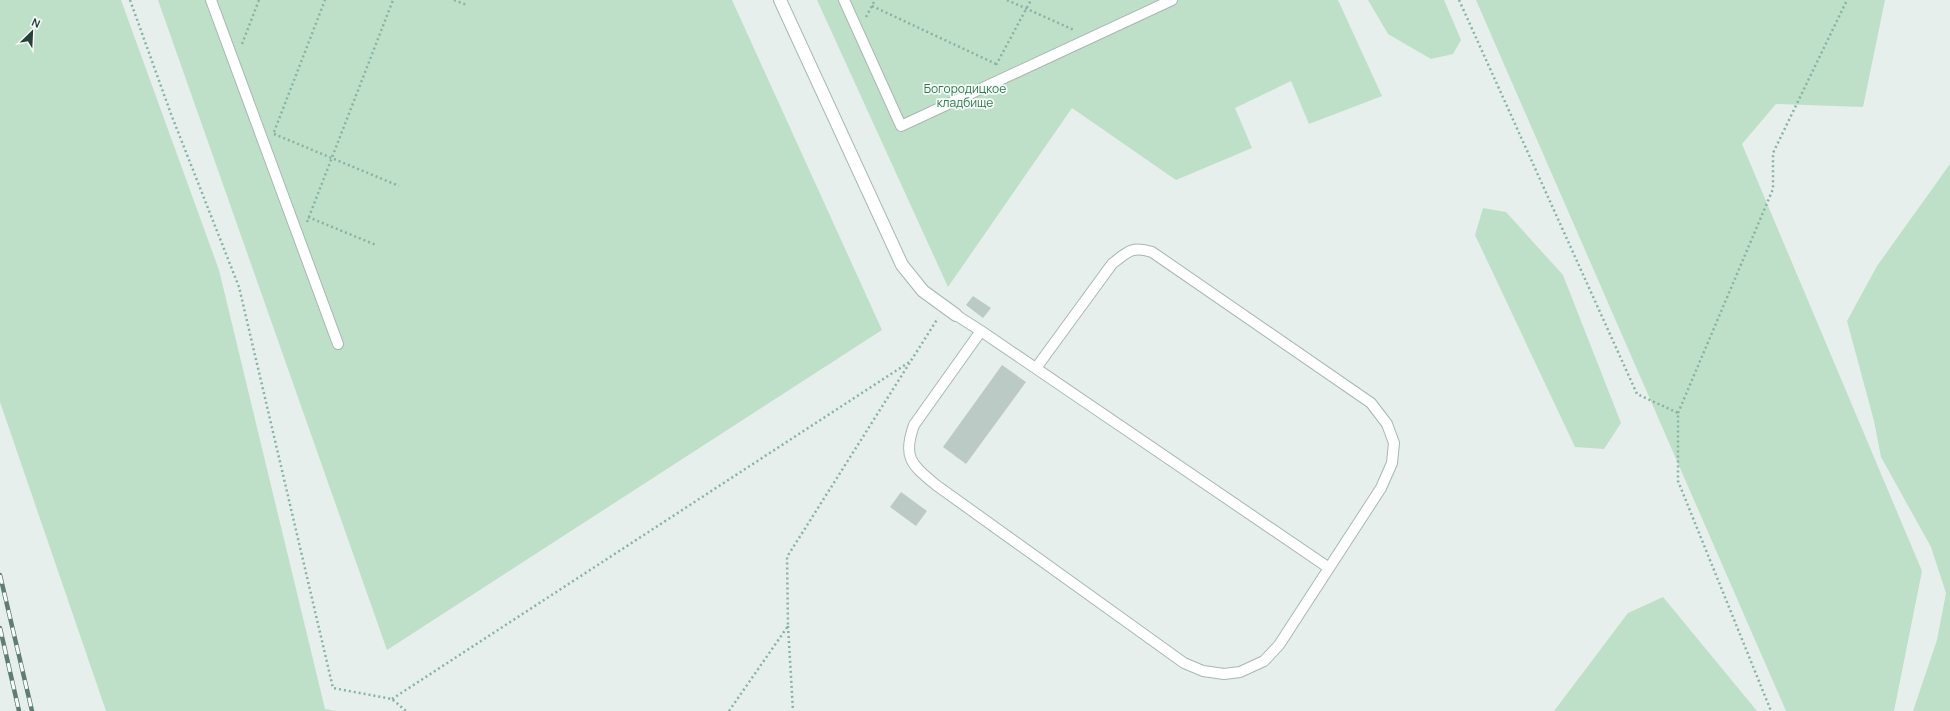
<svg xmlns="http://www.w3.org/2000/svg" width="1950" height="711" viewBox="0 0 1950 711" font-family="Manrope,sans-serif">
	<rect width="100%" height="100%" fill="#e6efeb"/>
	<path fill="#bfe0c8" d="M0,0H121L219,270L325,709L336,711H106L0,402Z
		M158,0H732L882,330L387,650Z
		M817,0H1338L1382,96L1309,124L1291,81L1235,108L1252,148L1176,180L1072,108L948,287Z
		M1368,0H1444L1461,40L1453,54L1431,59L1388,34Z
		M1476,0H1885L1863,107L1776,104L1742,144L1922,571L1894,711H1786Z
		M1950,164V711H1913L1937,640L1946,593L1931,547L1881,457L1874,421L1847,321L1877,266Z
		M1483,208L1506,212L1563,275L1621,423L1604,449L1575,447L1475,235Z
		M1663,597L1757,711H1554L1628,613Z"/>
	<path fill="#bbcac4" d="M973,296L991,308L983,318L966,305Z
		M1002,365L1026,382L966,464L943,447Z
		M901,492L927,511L916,526L890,507Z"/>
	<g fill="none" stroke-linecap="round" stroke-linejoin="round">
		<g stroke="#a8b8b2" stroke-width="12">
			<path id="lane" d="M211,0L338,344
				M844,0L901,126L1172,0
				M956,315L981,331L1329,568
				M981,331L914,425C902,458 912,465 936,485L1184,663L1203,671L1224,674L1240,672L1264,661L1279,645L1381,488L1392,463L1394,443L1387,424L1371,403L1152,252C1132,246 1128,251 1112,264L1036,368"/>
		</g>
		<g stroke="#a8b8b2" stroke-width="14">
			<path id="street" d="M780,0L902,265L923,291L956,315"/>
		</g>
		<path stroke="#86b3a5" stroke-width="2.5" stroke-dasharray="2 3" stroke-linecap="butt" d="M130,0L171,114L239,287L333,688L392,699L406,711
			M454,0L467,5
			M1007,0L1074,30
			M1459,0L1637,394L1678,413V481L1771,711
			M872,6L996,64
			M866,17L875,0
			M242,44L259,0
			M996,65L1031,0
			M274,132L325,0
			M274,134L399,186
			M308,217L376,245
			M307,222L393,0
			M1678,413L1773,189V153L1847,0
			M788,626L793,711
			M392,699L911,361
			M729,711L788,626L787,557L938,318"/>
		<use href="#lane" stroke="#fff" stroke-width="10"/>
		<use href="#street" stroke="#fff" stroke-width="12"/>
		<g stroke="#5f7d75" stroke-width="4.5">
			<path id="rail" d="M0,575L32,711
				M0,628L19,711"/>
		</g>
		<use href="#rail" stroke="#f7fbf9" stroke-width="3" stroke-dasharray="9" stroke-linecap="butt"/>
	</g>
	<g text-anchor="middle" stroke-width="3.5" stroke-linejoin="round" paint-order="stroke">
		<g font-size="12" fill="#2d7a4b" stroke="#f7fbf9">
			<text x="965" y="93">Богородицкое<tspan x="965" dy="14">кладбище</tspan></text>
		</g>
	</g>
	<g transform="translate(32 32) rotate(24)" stroke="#f7fbf9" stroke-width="3" paint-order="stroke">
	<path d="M0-3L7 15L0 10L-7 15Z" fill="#24423a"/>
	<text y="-6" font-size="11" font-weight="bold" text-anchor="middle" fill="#24423a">N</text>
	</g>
</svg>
